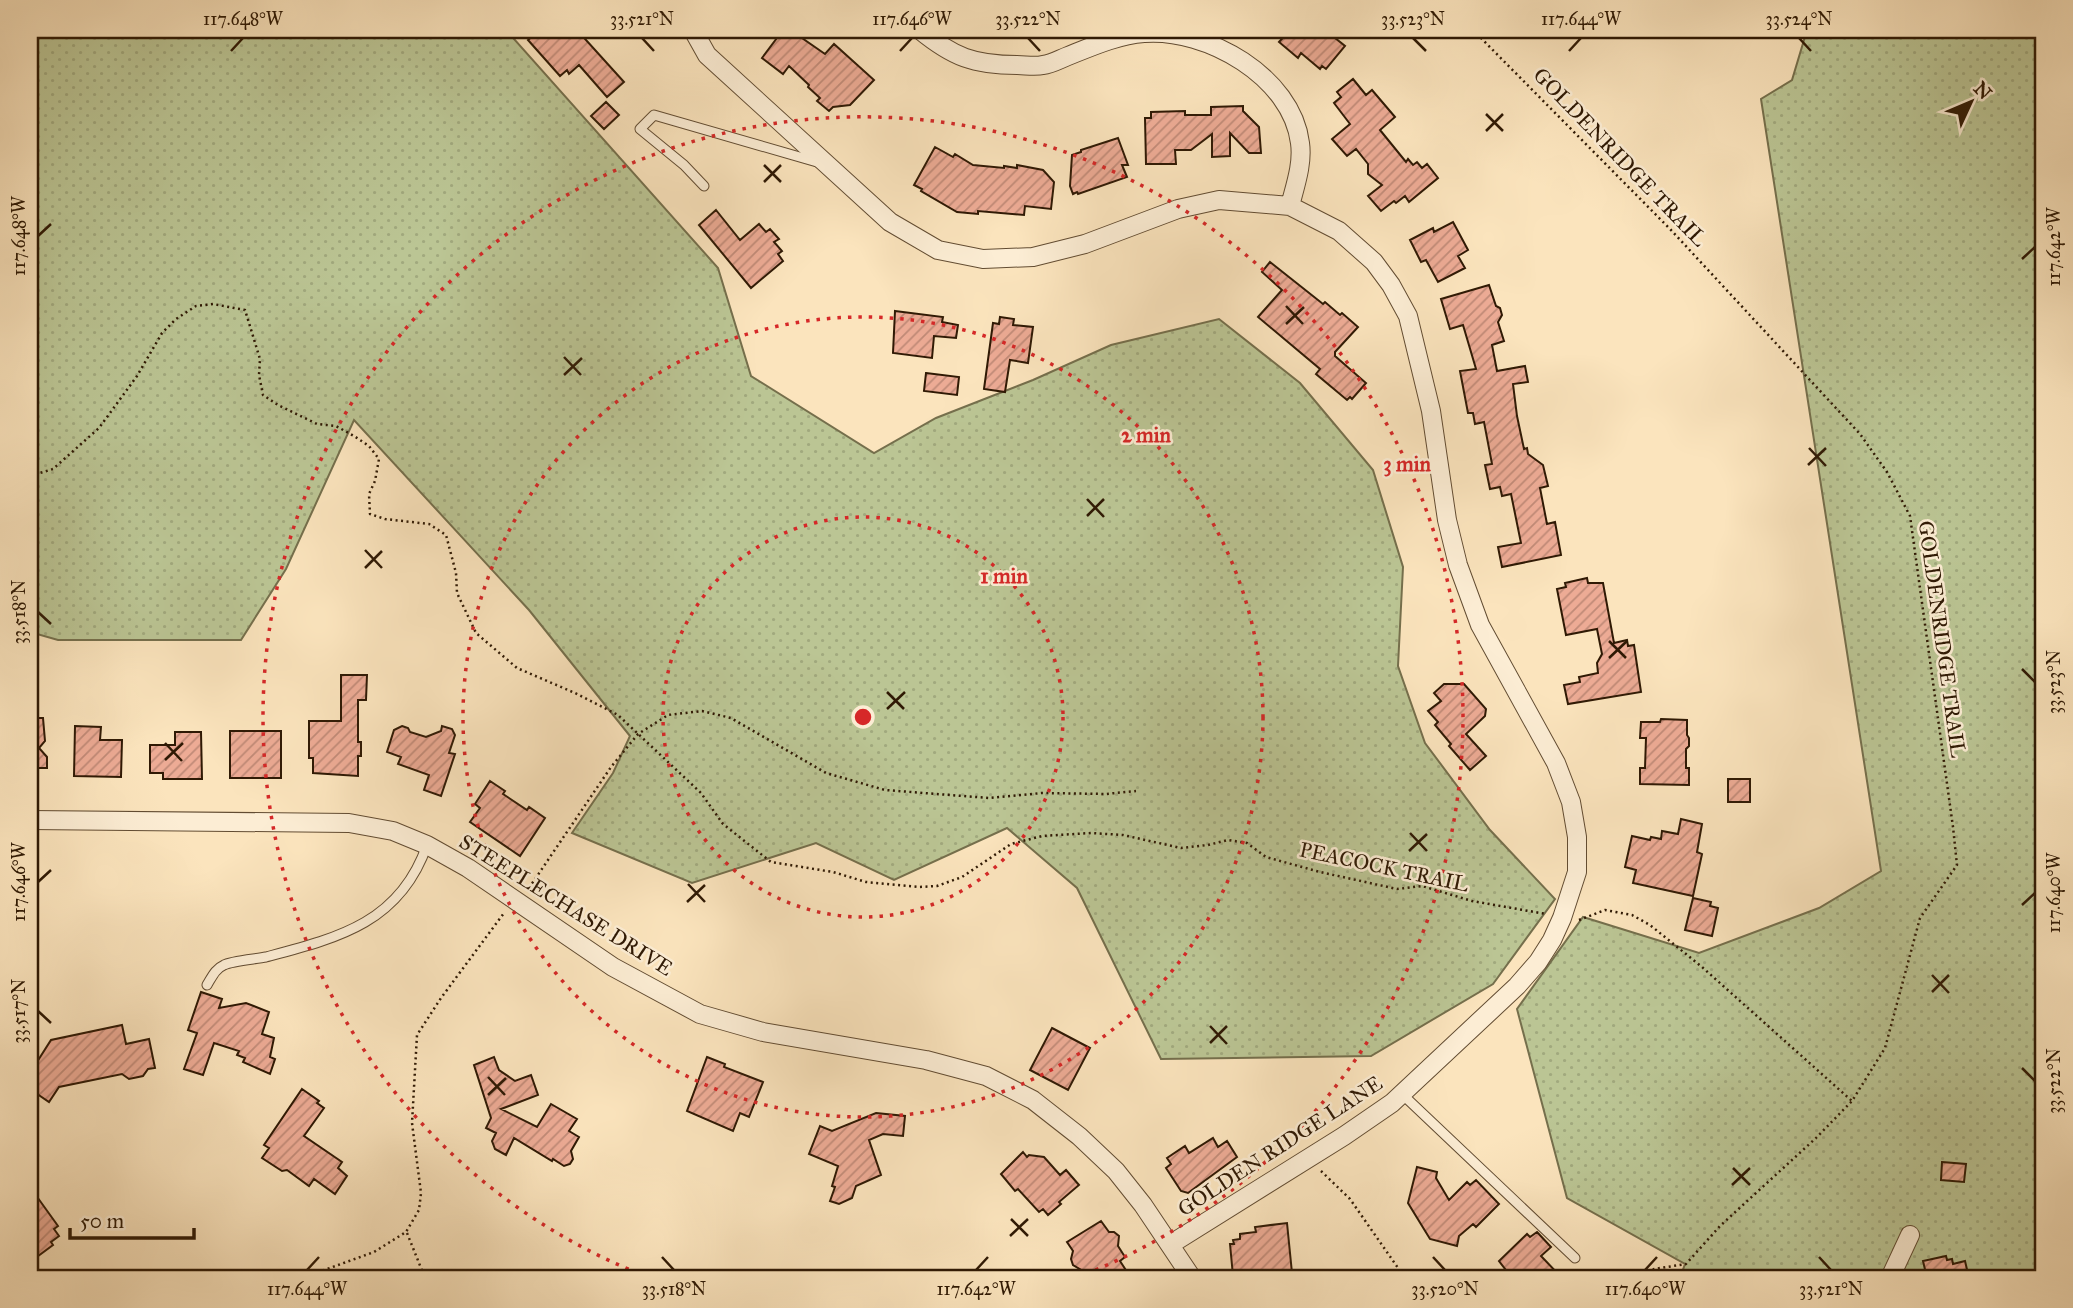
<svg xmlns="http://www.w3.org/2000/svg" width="2073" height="1308" viewBox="0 0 2073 1308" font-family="'IM FELL Great Primer',serif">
	<defs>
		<pattern id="grass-dots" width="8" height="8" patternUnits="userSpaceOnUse" patternTransform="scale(1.75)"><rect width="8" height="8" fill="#bbc594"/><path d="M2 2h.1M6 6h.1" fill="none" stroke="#a1a97e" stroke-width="1.8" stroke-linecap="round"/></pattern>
		<pattern id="building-hatch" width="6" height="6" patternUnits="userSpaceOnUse" patternTransform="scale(1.75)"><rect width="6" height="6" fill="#edab95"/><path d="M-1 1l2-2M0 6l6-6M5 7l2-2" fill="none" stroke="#c08a77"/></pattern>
	</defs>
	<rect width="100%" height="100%" fill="#fbe4bd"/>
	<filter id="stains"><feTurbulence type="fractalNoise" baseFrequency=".00286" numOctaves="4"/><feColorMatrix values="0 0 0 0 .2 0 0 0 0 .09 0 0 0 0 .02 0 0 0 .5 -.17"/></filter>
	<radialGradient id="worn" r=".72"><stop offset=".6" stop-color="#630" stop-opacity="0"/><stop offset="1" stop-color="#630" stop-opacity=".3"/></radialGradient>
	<path fill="url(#grass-dots)" stroke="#756f4c" stroke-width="2" d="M30,30H506L718,268L751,376L874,453L936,418L1033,380L1111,345L1219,319L1300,383L1373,470L1403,567L1398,666L1425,743L1490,830L1555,899L1493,984L1371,1056L1161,1059L1077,888L1007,828L894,880L816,843L692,883L572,833L613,773L630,736L529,610L354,420L286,569L241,640H58L30,632Z
		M1807,30H2043V1278H1680L1685,1264L1567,1198L1517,1009L1583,917L1699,953L1819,908L1881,871L1761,99L1792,80Z"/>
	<path fill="url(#building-hatch)" stroke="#2f1904" stroke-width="2" d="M540,30H577L624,82L607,97L579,65L569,74L567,70L560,76L528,40Z
		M783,30H808L802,38L825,54L834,44L874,80L850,105L833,107L829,111L817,101L820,98L808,87L809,85L789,66L783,74L762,58Z
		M1290,30H1325L1345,46L1326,69L1322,66L1320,69L1301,53L1298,58L1279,42Z
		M1353,79L1366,95L1372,90L1395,117L1380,130L1406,162L1408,159L1413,165L1417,162L1422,168L1427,164L1438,178L1409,202L1405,196L1396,203L1394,201L1381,211L1368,196L1382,185L1368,174V164L1356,149L1347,156L1332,139L1350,124L1334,103L1341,97L1337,92Z
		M606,102L619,115L604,129L591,116Z
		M1243,106V111L1259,127L1261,153H1249L1230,133V156L1212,157V134L1191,150H1175L1176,164H1146L1145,118H1151V112L1185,111V115H1211V107Z
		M1118,138L1128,165H1122L1127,177L1078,194L1077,192L1073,194L1070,186L1072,155L1081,152V150Z
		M935,147L953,157L955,154L973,165L1004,168V166L1017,168V165L1043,170L1054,182L1051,209L1025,206L1024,215L978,211V214L957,212L921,191L922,189L914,185Z
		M716,210L740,240L759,224L766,232L770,229L779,239L774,242L782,251L778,254L783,261L751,288L699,225Z
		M1453,222L1468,250L1458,256L1465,268L1438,282L1426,260L1421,262L1410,240L1433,228L1434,232Z
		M1270,262L1323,304L1325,302L1340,315L1342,313L1358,327L1335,352V356L1366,383L1352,399L1350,397L1347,400L1316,374L1320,369L1258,317L1282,290L1262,272Z
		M1489,285L1496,306L1500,308L1502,315L1498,322L1504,341L1492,345L1497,371L1525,366L1528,382L1513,384L1517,416L1524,449L1527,448L1528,454L1543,465L1548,486L1540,488L1547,524L1555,522L1561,555L1502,567L1498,547L1521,543L1511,494L1502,496L1500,487L1490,489L1485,465L1492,464L1484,422L1475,424L1473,413H1468L1460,371L1476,369L1463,325L1450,329L1441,299Z
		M895,311L943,317L942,322L958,325L956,338L934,336L932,358L893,353Z
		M1000,317L1014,319L1013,325L1033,327L1028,363L1010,360L1005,392L984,389L993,323L999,324Z
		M926,373L959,377L957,395L924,391Z
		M1587,578L1588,583H1603L1614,643L1627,640L1628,646L1634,645L1641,692L1568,704L1564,685L1580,682L1579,677L1598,673L1597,663L1602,654L1597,629L1566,635L1557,589L1566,587L1565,583Z
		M341,675H367L366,700H358V742H361V756H358V776L313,773V758H309V721H341Z
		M1444,684H1464L1486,709L1485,716L1466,734L1486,756L1470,770L1449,746L1451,744L1435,725L1438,722L1428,711L1441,701L1434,693Z
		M30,718H43L45,741L39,748L47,757V768H30Z
		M1661,719L1687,720V735L1689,738V746L1686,749V768H1689V785L1640,784V768H1645L1646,738H1640L1641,722H1660Z
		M75,726L101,727L100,740H122L121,777L74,776Z
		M402,726L408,728L410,732L426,737L441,731L442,726L452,729L455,735L449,753L455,754L441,796L424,790L429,775L398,764L401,757L387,752L394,730Z
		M230,731H281V778H230Z
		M175,732H201L202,779H163V773H150V745H175Z
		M1728,779H1750V802H1728Z
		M490,781L505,791L503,794L527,810L529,807L545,818L520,856L470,822L480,808L475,804Z
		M1681,819L1702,824L1697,852L1702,854L1693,896L1633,883L1636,870L1625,867L1632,836L1650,840L1651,837L1661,839L1662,831L1678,834Z
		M1693,898L1711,902L1710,906L1718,908L1712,936L1685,930Z
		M201,992L222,999L219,1008L246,1003L269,1012L262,1034L274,1038L270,1057L275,1059L270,1074L243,1062L245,1058L237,1055L239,1051L214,1043L203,1075L184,1069L197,1033L188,1030Z
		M122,1025L126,1044L149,1039L155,1068L148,1069L143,1076L129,1079L122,1074L59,1087L49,1102L30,1089V1073L51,1040Z
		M1052,1028L1090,1048L1068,1090L1030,1070Z
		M494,1057L499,1070L515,1081L531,1075L538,1095L501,1109L537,1127L551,1104L577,1119L569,1131L579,1137L571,1151L573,1159L570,1164L564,1166L553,1159L552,1161L514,1138L506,1155L495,1149L492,1141L496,1133L486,1128L491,1118L474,1065Z
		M707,1057L725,1064L724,1067L763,1082L749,1117L740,1113L733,1131L687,1111Z
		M302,1089L319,1101L317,1103L324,1108L304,1136L342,1162L338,1168L347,1176L335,1194L314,1179L309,1186L287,1170L282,1171L262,1158L269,1148L264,1145Z
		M876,1113L905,1116L903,1136L883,1134L869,1140L881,1175L856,1186L852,1198L839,1204L830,1201L835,1187L832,1186L838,1166L809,1154L820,1126L832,1131Z
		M1213,1138L1218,1147L1227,1141L1237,1157L1188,1193L1181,1191L1166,1168L1171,1164L1167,1158L1185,1146L1189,1153Z
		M1023,1152L1027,1157L1029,1155L1044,1157L1060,1175L1066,1170L1079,1185L1059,1202L1061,1204L1048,1215L1043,1209L1039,1212L1018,1189L1015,1191L1001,1174Z
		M1942,1162L1966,1164L1964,1182L1941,1180Z
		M1417,1167L1437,1172L1436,1178L1449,1200L1467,1182L1470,1185L1476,1180L1499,1204L1476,1227L1473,1224L1459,1236L1457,1246L1430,1239L1408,1203Z
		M30,1187L58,1226L54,1229L59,1236L51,1242L53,1245L30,1262Z
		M1101,1221L1109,1232H1114L1119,1236L1118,1246L1125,1257L1120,1261L1131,1278H1088L1083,1271L1073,1265L1071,1259L1073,1251L1067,1242Z
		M1287,1223L1292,1273H1288V1278H1246L1245,1274L1233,1276L1230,1244H1234L1233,1240L1240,1239V1234L1256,1232L1255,1227Z
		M1537,1232L1551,1247L1541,1256L1562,1278H1512L1499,1261L1527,1234L1530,1237Z
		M1946,1256L1947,1260L1952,1259L1953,1264L1965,1261L1969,1278H1927L1923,1261Z"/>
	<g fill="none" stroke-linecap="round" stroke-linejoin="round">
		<g stroke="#624c32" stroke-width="11">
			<path id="lane" d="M704,186L684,165L640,129L654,115L817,162
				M207,985C212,977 215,969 224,965C231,961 256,959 266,957C338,938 400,923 427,845
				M1402,1094L1575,1258"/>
		</g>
		<g stroke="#624c32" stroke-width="20">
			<path id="street" d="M693,30L707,55L890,222L938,250L983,259L1033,257L1085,244L1178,209L1219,200L1290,206L1339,231L1374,262L1391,285L1408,316L1431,411L1447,520L1458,565L1480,625L1556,763L1571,802L1577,837V872L1562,918L1552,940L1538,962L1517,986L1392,1103L1344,1136L1171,1244
				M920,30C953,57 974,65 1017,65C1025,65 1035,67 1043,65C1052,64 1060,59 1068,56C1093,46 1118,35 1144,33C1207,28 1292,77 1300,143C1303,164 1295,186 1290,206
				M30,820L349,823L393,831L427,845L468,868L613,967L700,1014L763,1032L926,1060L986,1076L1033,1100L1079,1136L1116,1171L1143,1205L1192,1278
				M1890,1278L1910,1235"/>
		</g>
		<path stroke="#2f1904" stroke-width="2.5" stroke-dasharray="2 3.5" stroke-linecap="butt" d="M1473,30L1671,230L1860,434L1887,472L1910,516L1953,827L1957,865L1920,918L1885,1048L1852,1101L1816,1138L1720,1226L1686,1264L1654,1269L1642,1278
			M2033,30L2043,37
			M30,476L53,469L99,428L137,376L162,333L176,319L196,306L213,304L245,310L260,359L259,375L263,395L278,405L317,424L336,426L354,436L369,446L379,459L375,481L369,494L370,514L385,519L429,524L446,535L456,573L457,593L476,633L517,668L575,693L618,715L701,793L723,824L771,862L833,872L866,882L919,887L937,886L962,877L1011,844L1042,836L1091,833L1123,835L1181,848L1208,845L1228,840L1247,843L1266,857L1320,872L1397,889L1422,886L1472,901L1546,914
			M529,888L611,767L638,734L668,715L702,711L731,718L826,773L885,790L989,798L1042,793L1106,794L1136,791
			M1579,920L1605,910L1632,915L1650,925L1702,967L1852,1101
			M1321,1171L1350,1199L1405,1278
			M407,1233L425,1278
			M276,1278L280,1274L305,1277L374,1252L406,1232L419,1210L421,1193L412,1123L417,1035L441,998L504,913"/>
		<use href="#lane" stroke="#fcedd4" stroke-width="9"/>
		<use href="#street" stroke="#fcedd4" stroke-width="18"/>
	</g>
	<path fill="none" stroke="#2f1904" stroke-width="2.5" d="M642,38L654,51M1028,38L1040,51M1413,38L1426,51M1799,38L1811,51M231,51L243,38M900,51L912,38M1569,51L1581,38M1486,114L1503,131M1486,131L1503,114M764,165L781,182M764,182L781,165M38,236L51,224M2022,259L2035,247M1286,306L1303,324M1286,324L1304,307M564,357L581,375M564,375L582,358M1809,448L1826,466M1808,465L1826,448M1087,499L1104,517M1087,516L1104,499M365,550L382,568M365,568L382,551M38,612L51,624M1609,641L1626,658M1609,658L1627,641M2022,669L2035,682M887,692L904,709M887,709L905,692M165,743L182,761M165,760L183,743M1410,833L1427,851M1409,851L1427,834M38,882L51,870M688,884L705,902M687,902L705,885M2022,905L2035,893M1932,975L1949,993M1932,992L1949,975M38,1011L51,1023M1210,1026L1227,1044M1210,1043L1227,1026M2022,1068L2035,1081M488,1077L505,1095M488,1095L506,1078M1733,1168L1750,1185M1732,1185L1750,1168M1011,1219L1028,1236M1010,1236L1028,1219M662,1257L674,1270M1433,1257L1445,1270M1819,1257L1831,1270M307,1270L319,1257M976,1270L988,1257M1645,1270L1657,1257"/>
	<g fill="none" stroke="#d62828" stroke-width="3.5" stroke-dasharray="3.5 7">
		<circle cx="863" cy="717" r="200"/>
		<circle cx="863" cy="717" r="400"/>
		<path d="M648 1277A600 600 0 1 1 1078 1277"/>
	</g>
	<g text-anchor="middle" stroke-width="5" stroke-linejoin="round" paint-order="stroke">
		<g font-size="21" fill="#2f1904" stroke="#fcedd4">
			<text transform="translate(1620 157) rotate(46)" y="7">GOLDENRIDGE TRAIL</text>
			<text transform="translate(1942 639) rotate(82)" y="7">GOLDENRIDGE TRAIL</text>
			<text transform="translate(1384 867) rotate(12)" y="7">PEACOCK TRAIL</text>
			<text transform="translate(566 905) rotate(32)" y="7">STEEPLECHASE DRIVE</text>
			<text transform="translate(1280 1146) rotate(-33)" y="7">GOLDEN RIDGE LANE</text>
		</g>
	</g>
	<circle cx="863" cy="717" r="10" fill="#d62828" stroke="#fcedd4" stroke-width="3.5"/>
	<g font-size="21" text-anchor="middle" font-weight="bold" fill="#d62828" stroke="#fcedd4" stroke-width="5" stroke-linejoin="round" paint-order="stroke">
		<text x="1146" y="442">2 min</text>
		<text x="1407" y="471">3 min</text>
		<text x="1004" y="583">1 min</text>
	</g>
	<rect width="2073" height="1308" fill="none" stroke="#fbe4bd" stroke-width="77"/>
	<g transform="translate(1971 102) rotate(46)" stroke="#fcedd4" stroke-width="5" paint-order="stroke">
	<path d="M0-5L12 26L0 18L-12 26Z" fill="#2f1904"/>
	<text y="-10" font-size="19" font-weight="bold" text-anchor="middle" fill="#2f1904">N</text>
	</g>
	<path d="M70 1228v10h124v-10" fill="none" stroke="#2f1904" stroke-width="3.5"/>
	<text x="80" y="1228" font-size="21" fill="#2f1904" stroke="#fcedd4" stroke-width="5" paint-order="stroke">50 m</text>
	<rect x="38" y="38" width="1997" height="1232" fill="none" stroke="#2f1904" stroke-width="2.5"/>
	<g font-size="18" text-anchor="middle" fill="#2f1904">
		<text x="243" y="25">117.648°W</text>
		<text x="642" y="25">33.521°N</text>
		<text x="912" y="25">117.646°W</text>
		<text x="1028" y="25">33.522°N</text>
		<text x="1413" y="25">33.523°N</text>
		<text x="1581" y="25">117.644°W</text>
		<text x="1799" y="25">33.524°N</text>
		<text transform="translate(19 236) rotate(-90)" y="6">117.648°W</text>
		<text transform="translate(2054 247) rotate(-90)" y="6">117.642°W</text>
		<text transform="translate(19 612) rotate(-90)" y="6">33.518°N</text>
		<text transform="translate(2054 682) rotate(-90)" y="6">33.523°N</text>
		<text transform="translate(19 882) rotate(-90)" y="6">117.646°W</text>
		<text transform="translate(2054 893) rotate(-90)" y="6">117.640°W</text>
		<text transform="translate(19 1011) rotate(-90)" y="6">33.517°N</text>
		<text transform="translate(2054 1081) rotate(-90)" y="6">33.522°N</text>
		<text x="307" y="1295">117.644°W</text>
		<text x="674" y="1295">33.518°N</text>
		<text x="976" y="1295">117.642°W</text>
		<text x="1445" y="1295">33.520°N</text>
		<text x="1645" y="1295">117.640°W</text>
		<text x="1831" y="1295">33.521°N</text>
	</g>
	<rect width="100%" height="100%" filter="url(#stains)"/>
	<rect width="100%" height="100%" fill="url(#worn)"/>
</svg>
